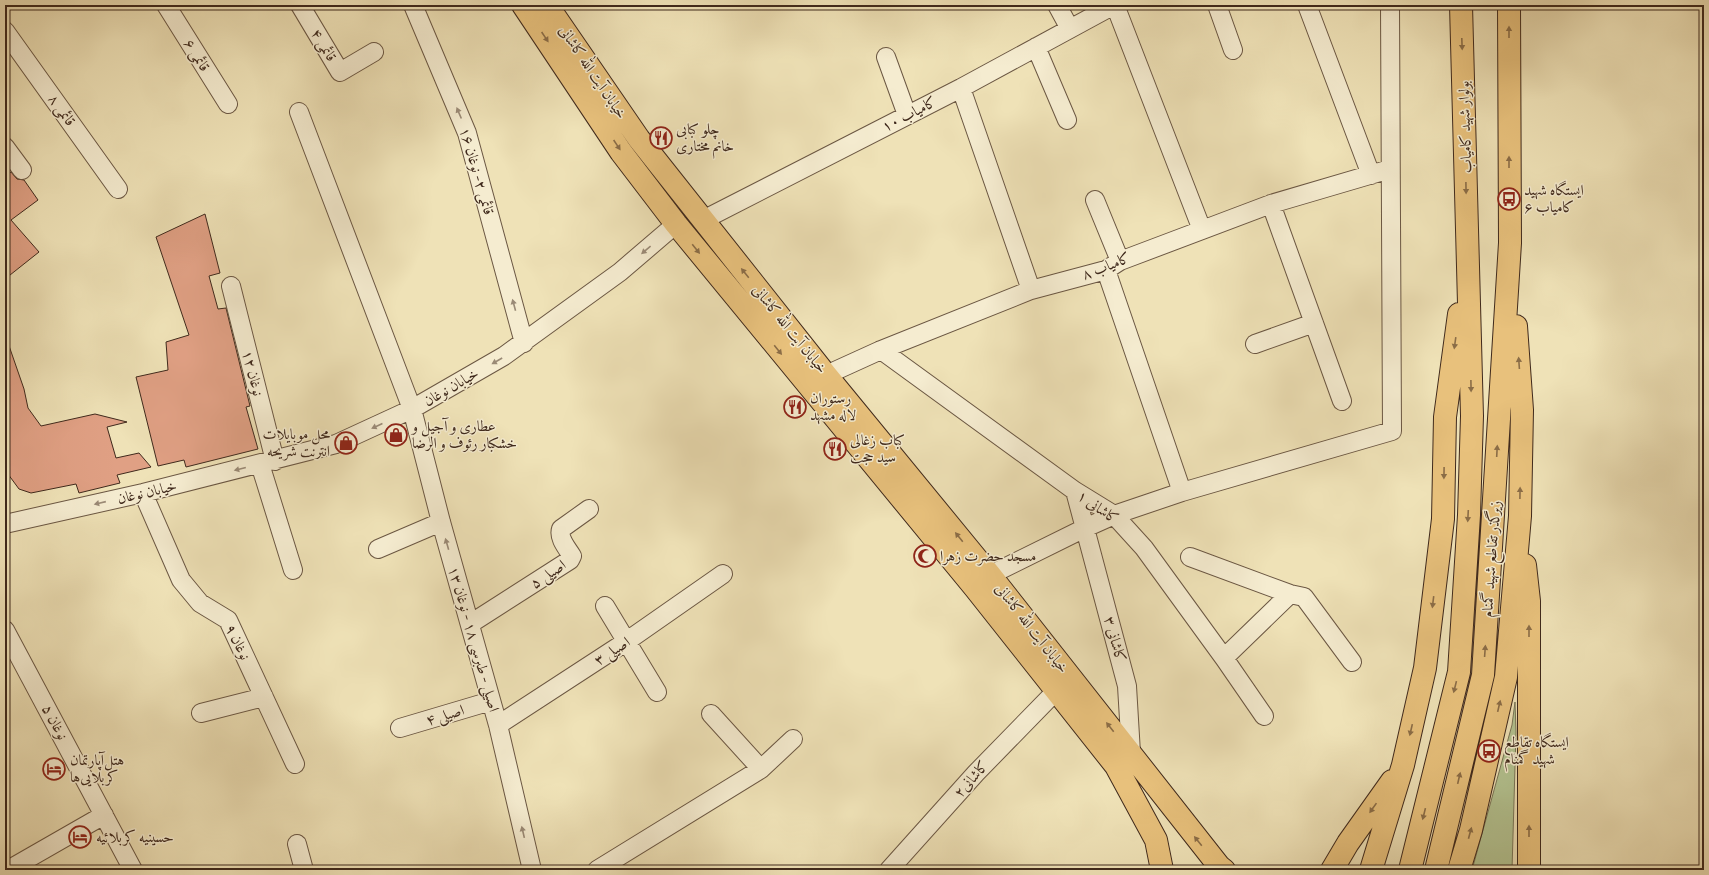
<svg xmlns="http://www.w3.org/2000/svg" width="1709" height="875" viewBox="0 0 1709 875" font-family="Vollkorn,Amiri,serif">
	<rect width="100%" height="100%" fill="#efe2b7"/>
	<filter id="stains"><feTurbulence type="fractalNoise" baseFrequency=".005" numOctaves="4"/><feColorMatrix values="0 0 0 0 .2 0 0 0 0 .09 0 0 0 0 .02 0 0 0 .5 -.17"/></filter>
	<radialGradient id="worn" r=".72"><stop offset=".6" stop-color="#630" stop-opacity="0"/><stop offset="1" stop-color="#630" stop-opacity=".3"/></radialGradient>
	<path fill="#b4c492" stroke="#7a7657" d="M1515,702L1516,732L1512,870H1472L1512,725Z"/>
	<path fill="#e0a084" stroke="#3f291c" d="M11,172L17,179L24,180L38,200L11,220L39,252L5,279V176Z
		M205,214L220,273L209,276L218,309L226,308L250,406L246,407L258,449L186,467L184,460L158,466L136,377L168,370L166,342L189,335L156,237Z
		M7,340L24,389L28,408L41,426L95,414L127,422L107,427L116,458L139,453L151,467L117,475L120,483L79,493L76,484L31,493L19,489L5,470V341Z"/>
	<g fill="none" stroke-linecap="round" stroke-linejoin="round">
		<g stroke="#6b5743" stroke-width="20">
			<path id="minor" d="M166,5L228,104
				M300,5L340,72L374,52
				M413,5L467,133L524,343
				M1057,5L1070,29
				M1115,5L1202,230
				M1217,5L1233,50
				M1307,5L1371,175
				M5,31L118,189
				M1036,47L1067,120
				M886,57L907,115
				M961,88L1031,290
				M299,112L412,409L441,522L498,725L532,870
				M5,147L22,170
				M1095,200L1120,261
				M1271,204L1342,401
				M703,220L961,88L1114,5
				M1106,270L1182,492
				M231,286L275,461
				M1255,344L1314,323
				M881,350L1075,491L1114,515L1144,548L1224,658L1264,716
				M826,375L881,350L1031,290L1106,270L1120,261L1271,204L1390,169
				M260,464L293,570
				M1075,491L1127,686L1131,753
				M143,493L181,580L200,603L228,620L295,764
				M5,524L143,493L336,444L412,409L504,356L620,272L676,224
				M378,549L441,522
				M1190,557L1290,594L1304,597L1352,662
				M990,575L1085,528L1114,515L1182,492L1392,431L1390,5
				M605,606L657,692
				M470,624L570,560L572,556C567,548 558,538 561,529L589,509
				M5,630L133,870
				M1224,658L1290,594
				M201,713L264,697
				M711,714L761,769
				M498,725L627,641L723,574
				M400,728L491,701
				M297,844L304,870
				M8,870L104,815
				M597,870L761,769L793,739
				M889,870L976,773L1056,691"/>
		</g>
		<g stroke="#3f291c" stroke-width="24">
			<path id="major" d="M523,5L621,152L676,224L975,588L1116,766L1156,840L1162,870
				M547,5L639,139L826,375L990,575L1219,866L1224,870
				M1525,565L1529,601V870
				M1332,870L1348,843L1392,781
				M1371,870L1403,765L1425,668L1443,519L1445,417L1459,314
				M1410,870L1459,672L1469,515L1472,416L1461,5
				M1436,870L1483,675L1510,243L1509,5
				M1459,870L1471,830L1506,677L1520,516L1522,410L1516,326"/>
		</g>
		<use href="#minor" stroke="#f5ecd0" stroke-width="18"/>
		<use href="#major" stroke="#e8c17c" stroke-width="22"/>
	</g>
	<defs><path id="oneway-solid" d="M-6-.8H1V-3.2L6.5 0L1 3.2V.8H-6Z"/></defs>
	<g fill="#8b6d47">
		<use href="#oneway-solid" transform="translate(1509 32) rotate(-90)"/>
		<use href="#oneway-solid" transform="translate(545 37) rotate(56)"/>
		<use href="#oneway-solid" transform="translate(1462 44) rotate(88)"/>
		<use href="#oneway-solid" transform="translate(617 145) rotate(56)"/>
		<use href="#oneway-solid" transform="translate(1509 162) rotate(-90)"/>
		<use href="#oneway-solid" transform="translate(1466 188) rotate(89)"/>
		<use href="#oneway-solid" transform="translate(696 249) rotate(51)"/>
		<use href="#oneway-solid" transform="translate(745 273) rotate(-129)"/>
		<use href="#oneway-solid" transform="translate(1455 343) rotate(98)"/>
		<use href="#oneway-solid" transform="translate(778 350) rotate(51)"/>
		<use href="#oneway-solid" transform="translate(1519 363) rotate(-94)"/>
		<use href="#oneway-solid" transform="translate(1471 386) rotate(89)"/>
		<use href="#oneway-solid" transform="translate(1497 451) rotate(-87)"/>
		<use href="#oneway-solid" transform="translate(1444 473) rotate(91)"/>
		<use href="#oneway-solid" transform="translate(1520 493) rotate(-89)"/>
		<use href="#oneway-solid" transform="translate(1468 516) rotate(93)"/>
		<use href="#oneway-solid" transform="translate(959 537) rotate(-129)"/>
		<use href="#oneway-solid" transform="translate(1433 602) rotate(97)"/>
		<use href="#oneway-solid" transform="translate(1529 631) rotate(-90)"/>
		<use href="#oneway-solid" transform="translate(1485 651) rotate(-86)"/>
		<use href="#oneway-solid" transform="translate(1455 687) rotate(104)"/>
		<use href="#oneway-solid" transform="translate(1499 706) rotate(-77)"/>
		<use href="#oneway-solid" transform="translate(1110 727) rotate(-128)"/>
		<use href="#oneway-solid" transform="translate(1411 730) rotate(103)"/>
		<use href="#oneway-solid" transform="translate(1459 778) rotate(-77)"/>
		<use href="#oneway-solid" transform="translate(1373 808) rotate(125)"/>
		<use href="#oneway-solid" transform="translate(1424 814) rotate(104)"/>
		<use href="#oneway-solid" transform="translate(1529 831) rotate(-90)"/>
		<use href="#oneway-solid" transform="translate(1470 833) rotate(-75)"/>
		<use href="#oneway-solid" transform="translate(1198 841) rotate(-129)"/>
	</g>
	<g fill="#9a8a76">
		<use href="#oneway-solid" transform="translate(459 113) rotate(-113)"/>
		<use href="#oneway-solid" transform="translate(646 250) rotate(140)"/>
		<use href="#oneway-solid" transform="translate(514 305) rotate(-105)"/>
		<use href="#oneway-solid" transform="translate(497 361) rotate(150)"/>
		<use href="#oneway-solid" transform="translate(377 426) rotate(155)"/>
		<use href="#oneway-solid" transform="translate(240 469) rotate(166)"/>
		<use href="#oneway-solid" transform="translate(100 503) rotate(167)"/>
		<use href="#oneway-solid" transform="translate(447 544) rotate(-106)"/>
		<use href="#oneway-solid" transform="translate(523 832) rotate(-103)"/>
	</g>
	<defs>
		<g id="restaurant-ring" transform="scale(1.15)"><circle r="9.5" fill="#f5ecd0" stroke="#8f2418" stroke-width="1.5"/><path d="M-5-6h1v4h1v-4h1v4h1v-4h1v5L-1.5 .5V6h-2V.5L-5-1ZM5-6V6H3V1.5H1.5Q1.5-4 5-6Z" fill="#8f2418"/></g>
		<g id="bus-ring" transform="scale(1.15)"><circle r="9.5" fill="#f5ecd0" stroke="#8f2418" stroke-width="1.5"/><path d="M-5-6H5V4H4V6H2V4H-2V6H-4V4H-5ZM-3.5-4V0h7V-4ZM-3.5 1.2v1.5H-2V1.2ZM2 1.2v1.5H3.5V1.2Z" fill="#8f2418"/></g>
		<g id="shop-ring" transform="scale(1.15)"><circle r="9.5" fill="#f5ecd0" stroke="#8f2418" stroke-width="1.5"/><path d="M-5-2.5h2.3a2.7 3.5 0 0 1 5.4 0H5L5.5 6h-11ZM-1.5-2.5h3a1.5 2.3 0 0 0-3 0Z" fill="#8f2418"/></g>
		<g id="mosque-ring" transform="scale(1.15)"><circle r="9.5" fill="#f5ecd0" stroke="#8f2418" stroke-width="1.5"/><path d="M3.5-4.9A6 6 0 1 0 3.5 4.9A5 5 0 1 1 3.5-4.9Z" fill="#8f2418"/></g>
		<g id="hotel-ring" transform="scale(1.15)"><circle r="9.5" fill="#f5ecd0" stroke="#8f2418" stroke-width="1.5"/><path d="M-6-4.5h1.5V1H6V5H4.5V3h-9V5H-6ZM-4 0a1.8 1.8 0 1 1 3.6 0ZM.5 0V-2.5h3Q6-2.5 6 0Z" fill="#8f2418"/></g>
	</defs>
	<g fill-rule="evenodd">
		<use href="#restaurant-ring" x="661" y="138"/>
		<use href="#bus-ring" x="1509" y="199"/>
		<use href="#restaurant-ring" x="795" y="407"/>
		<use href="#shop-ring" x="396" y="435"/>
		<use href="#shop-ring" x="346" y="443"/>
		<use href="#restaurant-ring" x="835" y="449"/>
		<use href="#mosque-ring" x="925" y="556"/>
		<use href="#bus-ring" x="1489" y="751"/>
		<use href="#hotel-ring" x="54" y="769"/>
		<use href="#hotel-ring" x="80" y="837"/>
	</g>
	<g text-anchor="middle" stroke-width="3" stroke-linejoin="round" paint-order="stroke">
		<g font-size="15" fill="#3f291c" stroke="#f5ecd0">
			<text transform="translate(324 45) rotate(59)" y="5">قائمی ۴</text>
			<text transform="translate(197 55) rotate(58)" y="5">قائمی ۶</text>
			<text transform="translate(593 72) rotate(56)" y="5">خیابان آیت الله کاشانی</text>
			<text transform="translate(62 110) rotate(54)" y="5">قائمی ۸</text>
			<text transform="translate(909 114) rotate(-27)" y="5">کامیاب ۱۰</text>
			<text transform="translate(1465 127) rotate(-92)" y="5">بولوار شهید کامیاب</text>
			<text transform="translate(477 171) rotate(74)" y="5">قائمی ۲- نوغان ۱۶</text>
			<text transform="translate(1106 266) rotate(-21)" y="5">کامیاب ۸</text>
			<text transform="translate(790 329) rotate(51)" y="5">خیابان آیت الله کاشانی</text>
			<text transform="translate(253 373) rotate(76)" y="5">نوغان ۱۲</text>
			<text transform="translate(451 387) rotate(-30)" y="5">خیابان نوغان</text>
			<text transform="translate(147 492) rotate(-13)" y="5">خیابان نوغان</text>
			<text transform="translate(1098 507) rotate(35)" y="5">کاشانی ۱</text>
			<text transform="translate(1491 559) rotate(-86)" y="5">زیرگذر تقاطع شهید گمنام</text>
			<text transform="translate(548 574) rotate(-34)" y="5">اصیلی ۵</text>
			<text transform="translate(1032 628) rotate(52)" y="5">خیابان آیت الله کاشانی</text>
			<text transform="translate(474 639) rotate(74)" y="5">اصیلی - طبرسی ۱۸ - نوغان ۱۳</text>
			<text transform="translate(1115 639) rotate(75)" y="5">کاشانی ۳</text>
			<text transform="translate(238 642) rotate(64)" y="5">نوغان ۹</text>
			<text transform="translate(612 651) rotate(-33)" y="5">اصیلی ۳</text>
			<text transform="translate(445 715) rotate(-17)" y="5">اصیلی ۴</text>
			<text transform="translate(55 722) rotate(62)" y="5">نوغان ۵</text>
			<text transform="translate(971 779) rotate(-48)" y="5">کاشانی۲</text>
		</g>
		<g font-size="15" fill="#3f291c" stroke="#f5ecd0" text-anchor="start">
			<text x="676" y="134">چلو کبابی<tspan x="676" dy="17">خانم مختاری</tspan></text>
			<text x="1524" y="195">ایستگاه شهید<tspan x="1524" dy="17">کامیاب ۶</tspan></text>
			<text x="810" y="403">رستوران<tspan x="810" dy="17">لاله مشهد</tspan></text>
			<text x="412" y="431">عطاری و آجیل و<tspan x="412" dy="17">خشکبار رئوف و الرضا</tspan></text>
			<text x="330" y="439" text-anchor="end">محل موبايلات<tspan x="330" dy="17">انترنت شريحه</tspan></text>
			<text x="850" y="445">کباب زغالی<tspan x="850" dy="17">سید حجت</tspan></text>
			<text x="940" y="561">مسجد حضرت زهرا</text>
			<text x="1504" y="747">ایستگاه تقاطع<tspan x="1504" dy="17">شهید گمنام</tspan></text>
			<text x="70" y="765">هتل‌آپارتمان<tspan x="70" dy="17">کربلایی‌ها</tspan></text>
			<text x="96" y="842">حسینیه کربلائیه</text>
		</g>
	</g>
	<rect width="1709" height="875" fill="none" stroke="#efe2b7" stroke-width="20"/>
	<rect x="6" y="6" width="1697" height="863" fill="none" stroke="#3f291c" stroke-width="2"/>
	<rect x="10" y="10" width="1689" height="855" fill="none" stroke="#3f291c"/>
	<rect width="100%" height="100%" filter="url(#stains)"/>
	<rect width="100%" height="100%" fill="url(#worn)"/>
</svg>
